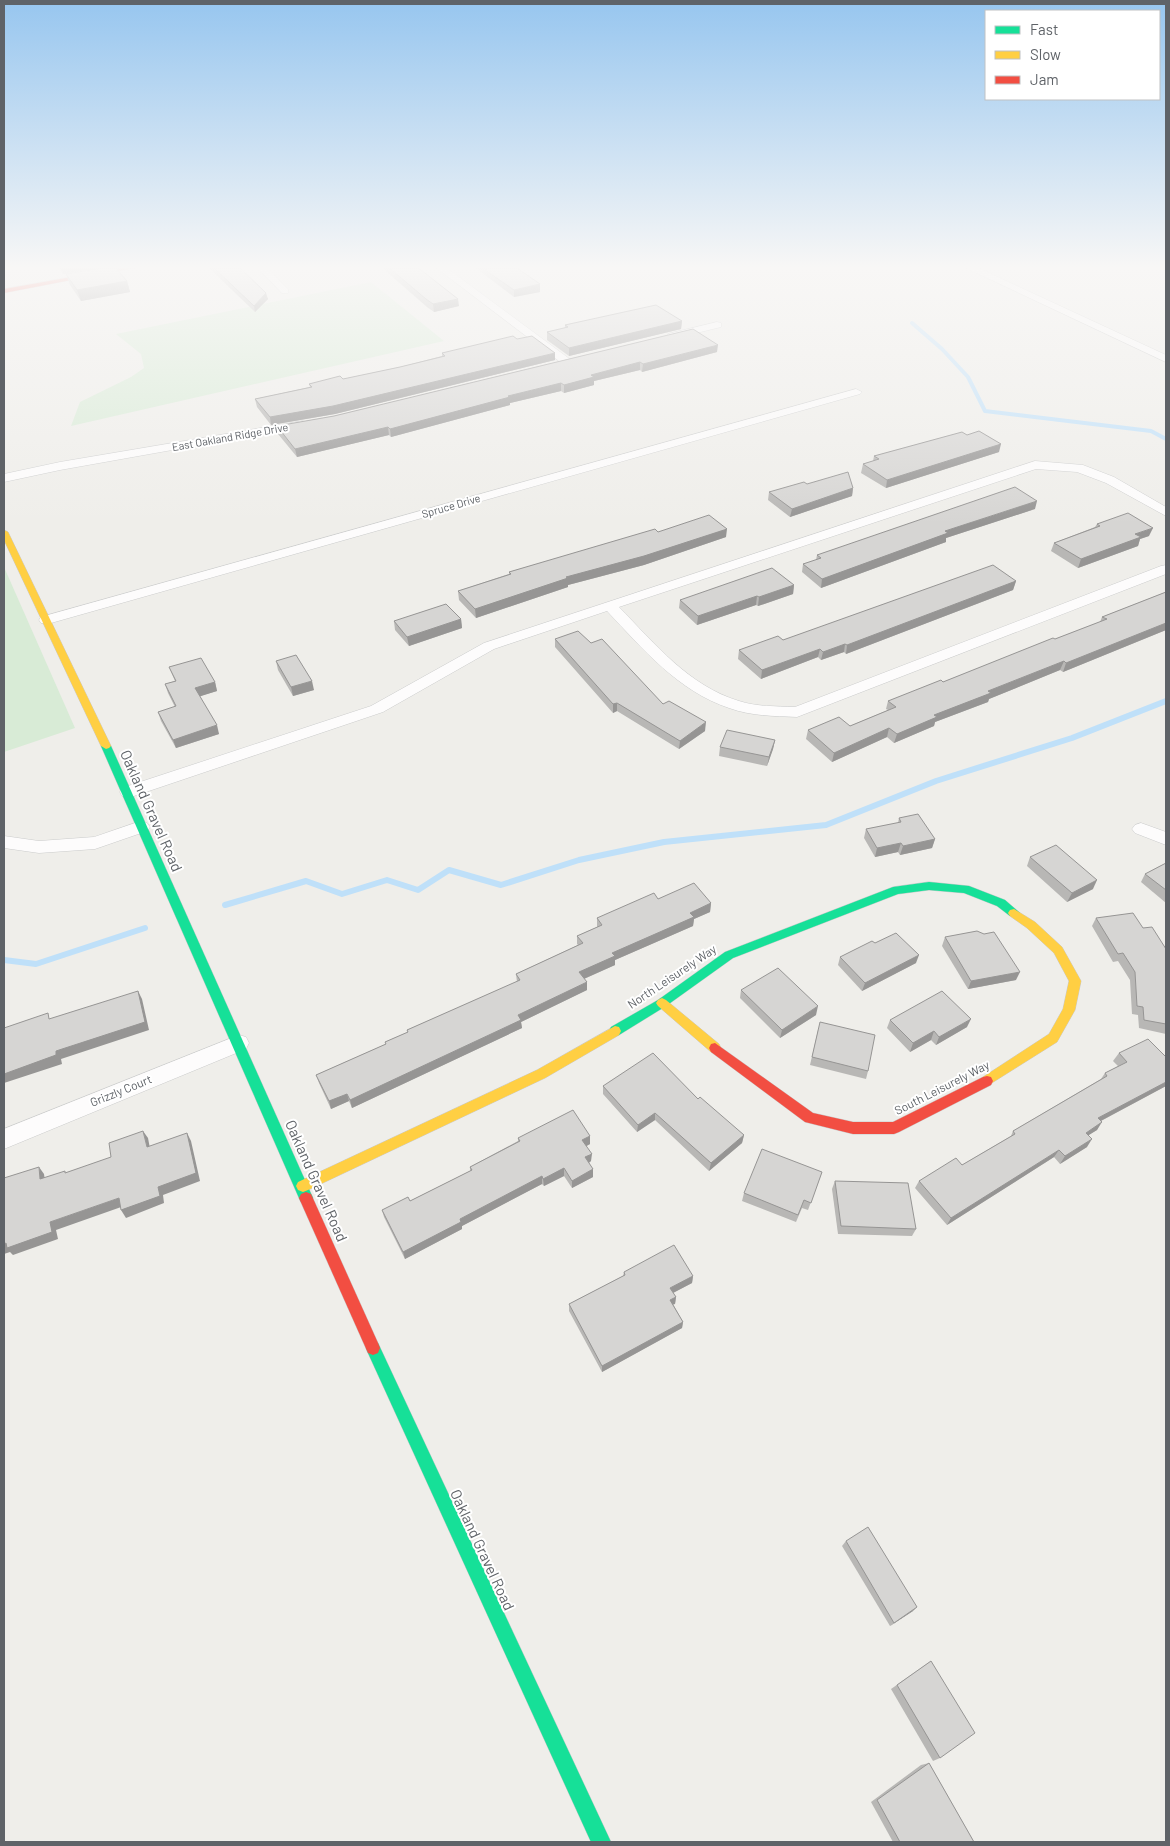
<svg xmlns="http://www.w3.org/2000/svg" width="1170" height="1846" font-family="Barlow,sans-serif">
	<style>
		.green { fill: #d8ebd6 }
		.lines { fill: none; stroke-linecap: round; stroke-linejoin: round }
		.stream-far1 { stroke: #bfe0f9; stroke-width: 4 }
		.stream { stroke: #bfe0f9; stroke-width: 6 }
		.street-casing { stroke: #cbcccc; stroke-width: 1 }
		.fast-casing { stroke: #cacacb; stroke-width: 1 }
		.slow-casing { stroke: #cacacb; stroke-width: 1 }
		.jam-casing { stroke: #cacacb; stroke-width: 1 }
		.street { fill: #fdfcfc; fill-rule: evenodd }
		.fast { fill: #16e098; fill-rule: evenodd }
		.slow { fill: #ffcf43; fill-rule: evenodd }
		.jam { fill: #f24e42; fill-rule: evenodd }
		.wall { fill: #b8b7b5 }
		.shaded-wall { fill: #969594 }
		.building { fill: #d6d5d3; stroke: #969594 }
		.labels { text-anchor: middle; stroke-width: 4; stroke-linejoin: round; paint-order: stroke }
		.far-street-label { font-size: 11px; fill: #5f6368; stroke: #fff }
		.street-label { font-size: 12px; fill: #5f6368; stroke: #fff }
		.near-street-label { font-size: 15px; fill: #5f6368; stroke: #fff }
	</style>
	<rect width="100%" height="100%" fill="#efeeea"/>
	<!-- green -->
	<g class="green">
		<polygon points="371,282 444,341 71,426 80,402 131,377 144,368 141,354 116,334"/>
		<polygon points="4,567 75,728 4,752"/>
	</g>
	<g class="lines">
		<!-- stream-far1 -->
		<polyline class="stream-far1" points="912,323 942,349 968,377 985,411 1151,431 1166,439"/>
		<!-- stream -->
		<g class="stream">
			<polyline points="225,905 306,881 342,894 387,880 418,890 449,870 501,885 579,860 664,842 826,825 936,781 1072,738 1166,701"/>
			<polyline points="4,960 36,964 145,928"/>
		</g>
		<defs>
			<g id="street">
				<polygon points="256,266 265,266 288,289 288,293 282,293"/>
				<polygon points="434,266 444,266 571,360 572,362 571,364 563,364"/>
				<polygon points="962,266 974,266 1166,355 1166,362"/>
				<polygon points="717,322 721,323 721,327 672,339 667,336 668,334"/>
				<polygon points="856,389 862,392 860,394 51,623 41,623 39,620 41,617"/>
				<polygon points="303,421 309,424 307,426 60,470 4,482 4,474 60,462"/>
				<path d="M1035,461L1083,465L1114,477L1166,507V516L1106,483L1077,472L1036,469L619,607C654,643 689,686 739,701C757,707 776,706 795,707L1161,566L1166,565V574L797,717C774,716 751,716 729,708C678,691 643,649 607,611L494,649L383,712L134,796L128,798L122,796L120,792L122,788L371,706L484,643Z"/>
				<polygon points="141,821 147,823 150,827 147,831 95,849 39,853 4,848 4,836 39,841 94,837"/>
				<polygon points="1141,823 1166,832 1166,845 1135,833 1132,829 1135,825"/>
				<polygon points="239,1035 246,1037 249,1043 246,1049 4,1149 4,1129"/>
			</g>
			<g id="fast">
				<polygon points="106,743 111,746 313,1198 311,1202 306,1204 301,1202 299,1198 101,746"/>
				<polygon points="929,882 969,886 1005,900 1020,913 1018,916 1010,916 997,906 964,893 929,890 898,894 733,958 666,1006 619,1035 615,1036 611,1035 609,1031 611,1027 658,1000 725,952 893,887"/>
				<polygon points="373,1341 378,1343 611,1842 591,1842 368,1353 366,1348 368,1343"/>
			</g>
			<g id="slow">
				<polygon points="4,530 8,532 111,746 109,748 106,749 101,746 4,540"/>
				<polygon points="1014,909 1035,922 1062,947 1081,981 1075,1010 1057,1042 987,1086 983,1085 981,1081 983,1077 1049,1034 1063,1009 1069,981 1054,953 1027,928 1010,916 1008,913 1010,910"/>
				<polygon points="662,998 666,1000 719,1044 721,1048 719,1052 715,1053 711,1052 658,1006 656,1003 658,1000"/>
				<polygon points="615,1026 619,1027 621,1031 619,1035 545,1078 308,1190 303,1192 298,1190 296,1186 298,1182 537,1070"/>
			</g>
			<g id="jam">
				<polygon points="133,266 144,266 4,293 4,289"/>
				<polygon points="715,1043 813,1113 853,1122 893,1122 983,1077 987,1076 991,1077 993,1081 991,1085 899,1132 894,1134 853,1134 805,1122 711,1052 709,1048 711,1044"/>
				<polygon points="306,1192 311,1194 378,1343 380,1348 378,1353 373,1355 368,1353 299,1198 301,1194"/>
			</g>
		</defs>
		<!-- street casing -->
		<use href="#street" class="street-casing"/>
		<!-- fast casing -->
		<use href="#fast" class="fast-casing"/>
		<!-- slow casing -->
		<use href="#slow" class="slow-casing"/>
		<!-- jam casing -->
		<use href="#jam" class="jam-casing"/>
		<!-- street -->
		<use href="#street" class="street"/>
		<!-- fast -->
		<use href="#fast" class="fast"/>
		<!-- slow -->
		<use href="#slow" class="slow"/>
		<!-- jam -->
		<use href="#jam" class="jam"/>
	</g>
	<!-- wall -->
	<g class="wall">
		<polygon points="57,266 109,266 63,274"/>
		<polygon points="207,266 238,266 268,299 255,312"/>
		<polygon points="380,266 416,266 459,306 434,312 427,307"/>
		<polygon points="473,266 514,266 540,292 514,297"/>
		<polygon points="66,274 127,281 130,292 81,301 70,285"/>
		<polygon points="682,321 681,329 569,356 547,340 547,332 565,328 565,325"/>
		<polygon points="693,329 717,352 642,372 640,370 594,381 594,385 564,393 561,391 510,403 510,405 391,437 389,435 297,457 278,434 277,426 334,416"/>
		<polygon points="517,339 555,360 335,414 271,425 257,407 255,399 310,387 309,384 343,379 400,367 442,356 442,353"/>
		<polygon points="967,435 999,452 886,488 861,473 863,464 873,461 874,456"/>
		<polygon points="807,484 853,488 852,496 790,517 768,500 769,492"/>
		<polygon points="1035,509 946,538 946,542 821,588 802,572 803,564 816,560 817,555"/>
		<polygon points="1097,524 1149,536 1140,539 1138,546 1078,568 1051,551 1054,543 1095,527"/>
		<polygon points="658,532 726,537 644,565 568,585 568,587 476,618 459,600 458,591 509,574 509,572"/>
		<polygon points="1016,581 1013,590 846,654 844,652 821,660 818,657 761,679 738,659 739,650 783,640"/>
		<polygon points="794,585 793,594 758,606 756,605 697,625 679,608 680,600"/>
		<polygon points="1166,592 1166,630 1063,672 1060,670 989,699 988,702 935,722 934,726 894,743 887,737 832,762 806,739 808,730 850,726 888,710 886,709 888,701 943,682 1100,622 1102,617"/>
		<polygon points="461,619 462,628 409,646 395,630 394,621"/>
		<polygon points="555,639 591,643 663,704 705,731 679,749 617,711 613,713 555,647"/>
		<polygon points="276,661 314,690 293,696 278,670"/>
		<polygon points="169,667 215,682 217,691 200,696 219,734 176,748 161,721 158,712 175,707 168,693 165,684 175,681"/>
		<polygon points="775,740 773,749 767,766 719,756 720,747"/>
		<polygon points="899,818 935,839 932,848 900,855 898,852 875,857 864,838 866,829 898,823"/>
		<polygon points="1030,857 1093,889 1067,902 1027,866"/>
		<polygon points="1166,863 1166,903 1141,882 1145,874"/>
		<polygon points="658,899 711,903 710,912 694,919 693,926 615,960 615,965 584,979 587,982 587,990 521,1022 522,1028 352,1108 349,1101 331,1109 319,1083 316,1075 386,1044 385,1042 408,1032 407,1030 517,982 516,974 578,945 577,944 577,936 597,927 597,918"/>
		<polygon points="1096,918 1143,928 1166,949 1166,1034 1139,1028 1138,1015 1132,1014 1130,980 1118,961 1113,962 1092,926"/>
		<polygon points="945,937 1016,980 968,989 942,946"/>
		<polygon points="875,943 916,963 862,991 838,965 840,957"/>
		<polygon points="741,990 816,1015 780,1038 740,998"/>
		<polygon points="890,1020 967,1027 936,1045 931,1040 910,1052 887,1028"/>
		<polygon points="818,1030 868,1071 866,1079 810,1065"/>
		<polygon points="1119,1053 1166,1086 1101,1121 1097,1130 1088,1135 1087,1147 1060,1164 1054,1157 947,1225 915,1188 919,1181 962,1165 1011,1136 1013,1131 1101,1079 1105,1073 1118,1066 1113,1061"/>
		<polygon points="603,1086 698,1099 744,1135 742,1143 709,1171 655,1120 637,1132 603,1094"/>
		<polygon points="590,1136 590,1144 586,1146 591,1161 589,1163 593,1177 572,1188 564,1176 544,1186 542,1184 462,1226 462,1229 405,1259 384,1217 382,1210 410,1201 470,1171 470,1167 518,1141 518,1138"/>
		<polygon points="822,1172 808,1210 802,1208 796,1222 742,1201 744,1193"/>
		<polygon points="835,1181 916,1229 912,1236 838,1234 832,1189"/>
		<polygon points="624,1272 693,1276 692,1283 673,1293 676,1297 675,1304 673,1304 683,1322 682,1328 602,1372 569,1311 569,1304 623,1276"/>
		<polygon points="846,1541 913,1611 890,1626 842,1546"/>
		<polygon points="931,1661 940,1758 933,1761 891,1689"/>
		<polygon points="929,1763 974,1842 893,1842 871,1802 921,1765"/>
	</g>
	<!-- shaded-wall -->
	<g class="shaded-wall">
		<polygon points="74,266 109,266 63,274 61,268"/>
		<polygon points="127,281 130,292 81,301 77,290"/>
		<polygon points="540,284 540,292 514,297 514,290"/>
		<polygon points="266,293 268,299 255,312 254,306"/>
		<polygon points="458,299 459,306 434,312 433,304"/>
		<polygon points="682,321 681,329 569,356 569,348"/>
		<polygon points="718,345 717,352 642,372 643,364"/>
		<polygon points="555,353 555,360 335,414 271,425 270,417"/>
		<polygon points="640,362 640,370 594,381 594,385 564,393 564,385 591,375"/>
		<polygon points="561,383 561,391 510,403 510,405 391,437 390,429 508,396"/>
		<polygon points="388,427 389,435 297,457 295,449"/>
		<polygon points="1001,444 999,452 886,488 887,480"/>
		<polygon points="853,488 852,496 790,517 792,509"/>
		<polygon points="1037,501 1035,509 946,538 946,542 821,588 822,579 945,531"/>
		<polygon points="1153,528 1149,536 1140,539 1138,546 1078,568 1081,559 1135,534"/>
		<polygon points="727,529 726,537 644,565 568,585 568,587 476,618 475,609 566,577"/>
		<polygon points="1016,581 1013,590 846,654 847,645"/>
		<polygon points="794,585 793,594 758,606 759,597"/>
		<polygon points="757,596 756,605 697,625 698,616"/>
		<polygon points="461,619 462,628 409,646 407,637"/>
		<polygon points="1166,623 1166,630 1063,672 1066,663"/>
		<polygon points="845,644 844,652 821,660 823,652"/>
		<polygon points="820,649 818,657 761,679 762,670"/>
		<polygon points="1064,661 1060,670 989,699 988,702 935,722 934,726 894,743 897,734 934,715 988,691"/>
		<polygon points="312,681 314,690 293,696 291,687"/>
		<polygon points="215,682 217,691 198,697 195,688"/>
		<polygon points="617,703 617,711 613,713 613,704"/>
		<polygon points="706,722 705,731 679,749 680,741"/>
		<polygon points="217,725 219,734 176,748 173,740"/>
		<polygon points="889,728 887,737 832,762 834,753"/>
		<polygon points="775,740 773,749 767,766 769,757"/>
		<polygon points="935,839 932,848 900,855 903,846"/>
		<polygon points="901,843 898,852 875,857 877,848"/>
		<polygon points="1097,880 1093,889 1067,902 1072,893"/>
		<polygon points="711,903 710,912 694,919 693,926 615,960 615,965 579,981 579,972 612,953 690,913"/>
		<polygon points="919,955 916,963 862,991 865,983"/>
		<polygon points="1020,972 1016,980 968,989 971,981"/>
		<polygon points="587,982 587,990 521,1022 522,1028 352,1108 350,1100 518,1015"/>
		<polygon points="138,991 142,999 149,1030 61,1059 62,1064 4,1083 4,1074 56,1051"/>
		<polygon points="818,1006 816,1015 780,1038 782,1030"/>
		<polygon points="971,1019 967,1027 936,1045 939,1037"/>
		<polygon points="934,1031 931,1040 910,1052 913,1043"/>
		<polygon points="1166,1082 1166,1086 1093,1125 1098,1118"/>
		<polygon points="347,1094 349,1101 331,1109 329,1101"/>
		<polygon points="655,1113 655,1120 637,1132 638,1125"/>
		<polygon points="1102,1122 1097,1130 1081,1140 1086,1133"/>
		<polygon points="143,1131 148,1138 151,1154 147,1147"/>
		<polygon points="187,1133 191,1141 200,1181 163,1195 164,1203 126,1218 121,1210 158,1187"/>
		<polygon points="744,1135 742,1143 709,1171 711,1163"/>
		<polygon points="590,1136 590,1144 583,1148 582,1140"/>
		<polygon points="1092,1139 1087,1147 1060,1164 1065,1156"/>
		<polygon points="1059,1150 1054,1157 947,1225 951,1218"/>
		<polygon points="592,1154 591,1161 585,1165 585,1157"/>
		<polygon points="39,1167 44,1174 46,1187 40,1179"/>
		<polygon points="564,1168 564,1176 544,1186 543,1179"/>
		<polygon points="593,1169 593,1177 572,1188 572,1181"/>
		<polygon points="542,1176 542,1184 462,1226 462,1229 405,1259 403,1252 460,1219"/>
		<polygon points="119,1198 124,1206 56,1230 58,1239 13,1255 10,1252 4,1254 4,1244 50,1222"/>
		<polygon points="693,1276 692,1283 669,1295 670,1288"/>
		<polygon points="676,1297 675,1304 669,1306 670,1300"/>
		<polygon points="683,1322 682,1328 602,1372 602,1366"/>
		<polygon points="917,1607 913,1611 890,1626 894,1623"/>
	</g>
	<!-- building -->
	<g class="building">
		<polygon points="59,266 74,266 61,268"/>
		<polygon points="114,266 127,281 77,290 66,274"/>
		<polygon points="212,266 238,266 266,293 254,306"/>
		<polygon points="387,266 416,266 458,299 433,304 426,299"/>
		<polygon points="482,266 514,266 540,284 514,290 485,270 487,269"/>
		<polygon points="656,305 682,321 569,348 547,332 568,327 565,325"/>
		<polygon points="693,329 718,345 643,364 640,362 591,375 594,377 564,385 561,383 508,396 510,397 390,429 388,427 295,449 277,426 334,416"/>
		<polygon points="513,336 517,339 532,336 555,353 333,406 270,417 255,399 312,387 309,384 340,376 343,379 400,367 445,356 442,353"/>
		<polygon points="979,431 1001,444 887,480 863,464 879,459 874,456 962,432 967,435"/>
		<polygon points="848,472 853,488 792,509 769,492 804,482 807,484"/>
		<polygon points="1015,487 1037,501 945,531 948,533 822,579 803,564 821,558 817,555"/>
		<polygon points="1128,513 1153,528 1135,534 1141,537 1081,559 1054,543 1100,526 1097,524"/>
		<polygon points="709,515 727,529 644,556 566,577 568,578 475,609 458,591 511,574 509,572 655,529 658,532"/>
		<polygon points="993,565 1016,581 847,645 845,644 823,652 820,649 762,670 739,650 778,636 783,640"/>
		<polygon points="772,568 794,585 759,597 757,596 698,616 680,600"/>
		<polygon points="1166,592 1166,623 1066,663 1064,661 988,691 991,693 934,715 937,717 897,734 889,728 834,753 808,730 839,717 850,726 896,707 888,701 941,680 943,682 1053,638 1055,639 1107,619 1102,617"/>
		<polygon points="446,604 461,619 407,637 394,621"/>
		<polygon points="578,631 591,643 602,639 663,704 669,701 706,722 680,741 617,703 613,704 555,639"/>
		<polygon points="296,655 312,681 291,687 276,661"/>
		<polygon points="201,658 215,682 195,688 217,725 173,740 158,712 176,706 165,684 176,681 169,667"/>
		<polygon points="727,730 775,740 769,757 720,747"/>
		<polygon points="918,814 935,839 903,846 901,843 877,848 866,829 901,822 899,818"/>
		<polygon points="1056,845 1097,880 1072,893 1030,857"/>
		<polygon points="1166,863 1166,890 1145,874"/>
		<polygon points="694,883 711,903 690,913 694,917 612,953 615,956 579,972 587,982 518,1015 521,1020 350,1100 347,1094 329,1101 316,1075 386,1044 385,1042 408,1032 407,1030 520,980 516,974 583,943 577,936 602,925 597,918 654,893 658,899"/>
		<polygon points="1133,913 1143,928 1152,927 1166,949 1166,1024 1144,1020 1143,1007 1137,1006 1135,972 1123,953 1118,954 1096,918"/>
		<polygon points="977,931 984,934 994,932 1020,972 971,981 945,937"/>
		<polygon points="896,933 919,955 865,983 840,957 872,941 875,943"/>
		<polygon points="778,968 818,1006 782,1030 741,990"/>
		<polygon points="138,991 145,1022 56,1051 56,1055 4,1074 4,1028 48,1013 49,1019"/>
		<polygon points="942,991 971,1019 939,1037 934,1031 913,1043 890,1020"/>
		<polygon points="820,1022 875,1035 868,1071 812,1057"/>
		<polygon points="1148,1039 1166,1057 1166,1082 1098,1118 1102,1122 1086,1133 1092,1139 1065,1156 1059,1150 951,1218 919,1181 956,1158 962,1165 1015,1134 1013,1131 1107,1076 1105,1073 1127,1062 1119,1053"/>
		<polygon points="653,1053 698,1099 700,1097 744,1135 711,1163 655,1113 638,1125 603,1086"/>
		<polygon points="573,1110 590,1136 582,1140 592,1154 585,1157 593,1169 572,1181 564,1168 543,1179 542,1176 460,1219 461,1222 403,1252 382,1210 408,1197 410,1201 472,1170 470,1167 520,1141 518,1138"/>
		<polygon points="143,1131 147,1147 187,1133 196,1173 158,1187 160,1196 121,1210 119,1198 50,1222 52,1232 7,1248 6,1243 4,1244 4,1178 39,1167 40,1179 65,1171 65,1173 111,1157 109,1143"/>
		<polygon points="762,1149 822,1172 811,1203 804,1200 798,1215 744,1193"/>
		<polygon points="835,1181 908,1183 916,1229 841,1226"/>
		<polygon points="674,1245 693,1276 670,1288 676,1297 670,1300 683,1322 602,1366 569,1304 625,1275 624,1272"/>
		<polygon points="868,1527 917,1607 894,1623 846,1541"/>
		<polygon points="931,1661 975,1733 940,1758 897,1685"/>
		<polygon points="929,1763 974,1842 900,1842 877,1800"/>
	</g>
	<!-- sky -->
	<linearGradient id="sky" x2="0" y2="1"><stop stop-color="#97c6ef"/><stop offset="0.51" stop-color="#f8f7f6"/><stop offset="1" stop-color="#f8f7f6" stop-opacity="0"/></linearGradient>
	<rect width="1170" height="524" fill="url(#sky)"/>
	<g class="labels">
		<!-- far-street labels -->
		<g class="far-street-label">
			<text transform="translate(230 437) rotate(-10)" y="4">East Oakland Ridge Drive</text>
			<text transform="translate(451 506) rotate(-16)" y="4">Spruce Drive</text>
		</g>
		<!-- street labels -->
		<g class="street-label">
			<text transform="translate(672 977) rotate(-34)" y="4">North Leisurely Way</text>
			<text transform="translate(942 1088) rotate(-27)" y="4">South Leisurely Way</text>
			<text transform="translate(121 1091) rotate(-22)" y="4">Grizzly Court</text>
		</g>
		<!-- near-street labels -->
		<g class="near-street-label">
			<text transform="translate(151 811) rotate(66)" y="5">Oakland Gravel Road</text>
			<text transform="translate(316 1181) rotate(66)" y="5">Oakland Gravel Road</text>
			<text transform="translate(482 1550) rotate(65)" y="5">Oakland Gravel Road</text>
		</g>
	</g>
	<!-- border -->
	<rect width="1170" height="1846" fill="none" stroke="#5f6368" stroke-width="10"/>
	<!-- legend -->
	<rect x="985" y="10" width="175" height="90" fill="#ffffff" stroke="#bfc1c3"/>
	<rect x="995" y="26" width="25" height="8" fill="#16e098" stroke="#bfc1c3"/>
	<text x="1030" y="35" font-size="15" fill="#5f6368">Fast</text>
	<rect x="995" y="51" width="25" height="8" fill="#ffcf43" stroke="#bfc1c3"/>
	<text x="1030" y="60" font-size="15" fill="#5f6368">Slow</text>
	<rect x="995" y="76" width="25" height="8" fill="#f24e42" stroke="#bfc1c3"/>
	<text x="1030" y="85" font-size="15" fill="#5f6368">Jam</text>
</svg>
